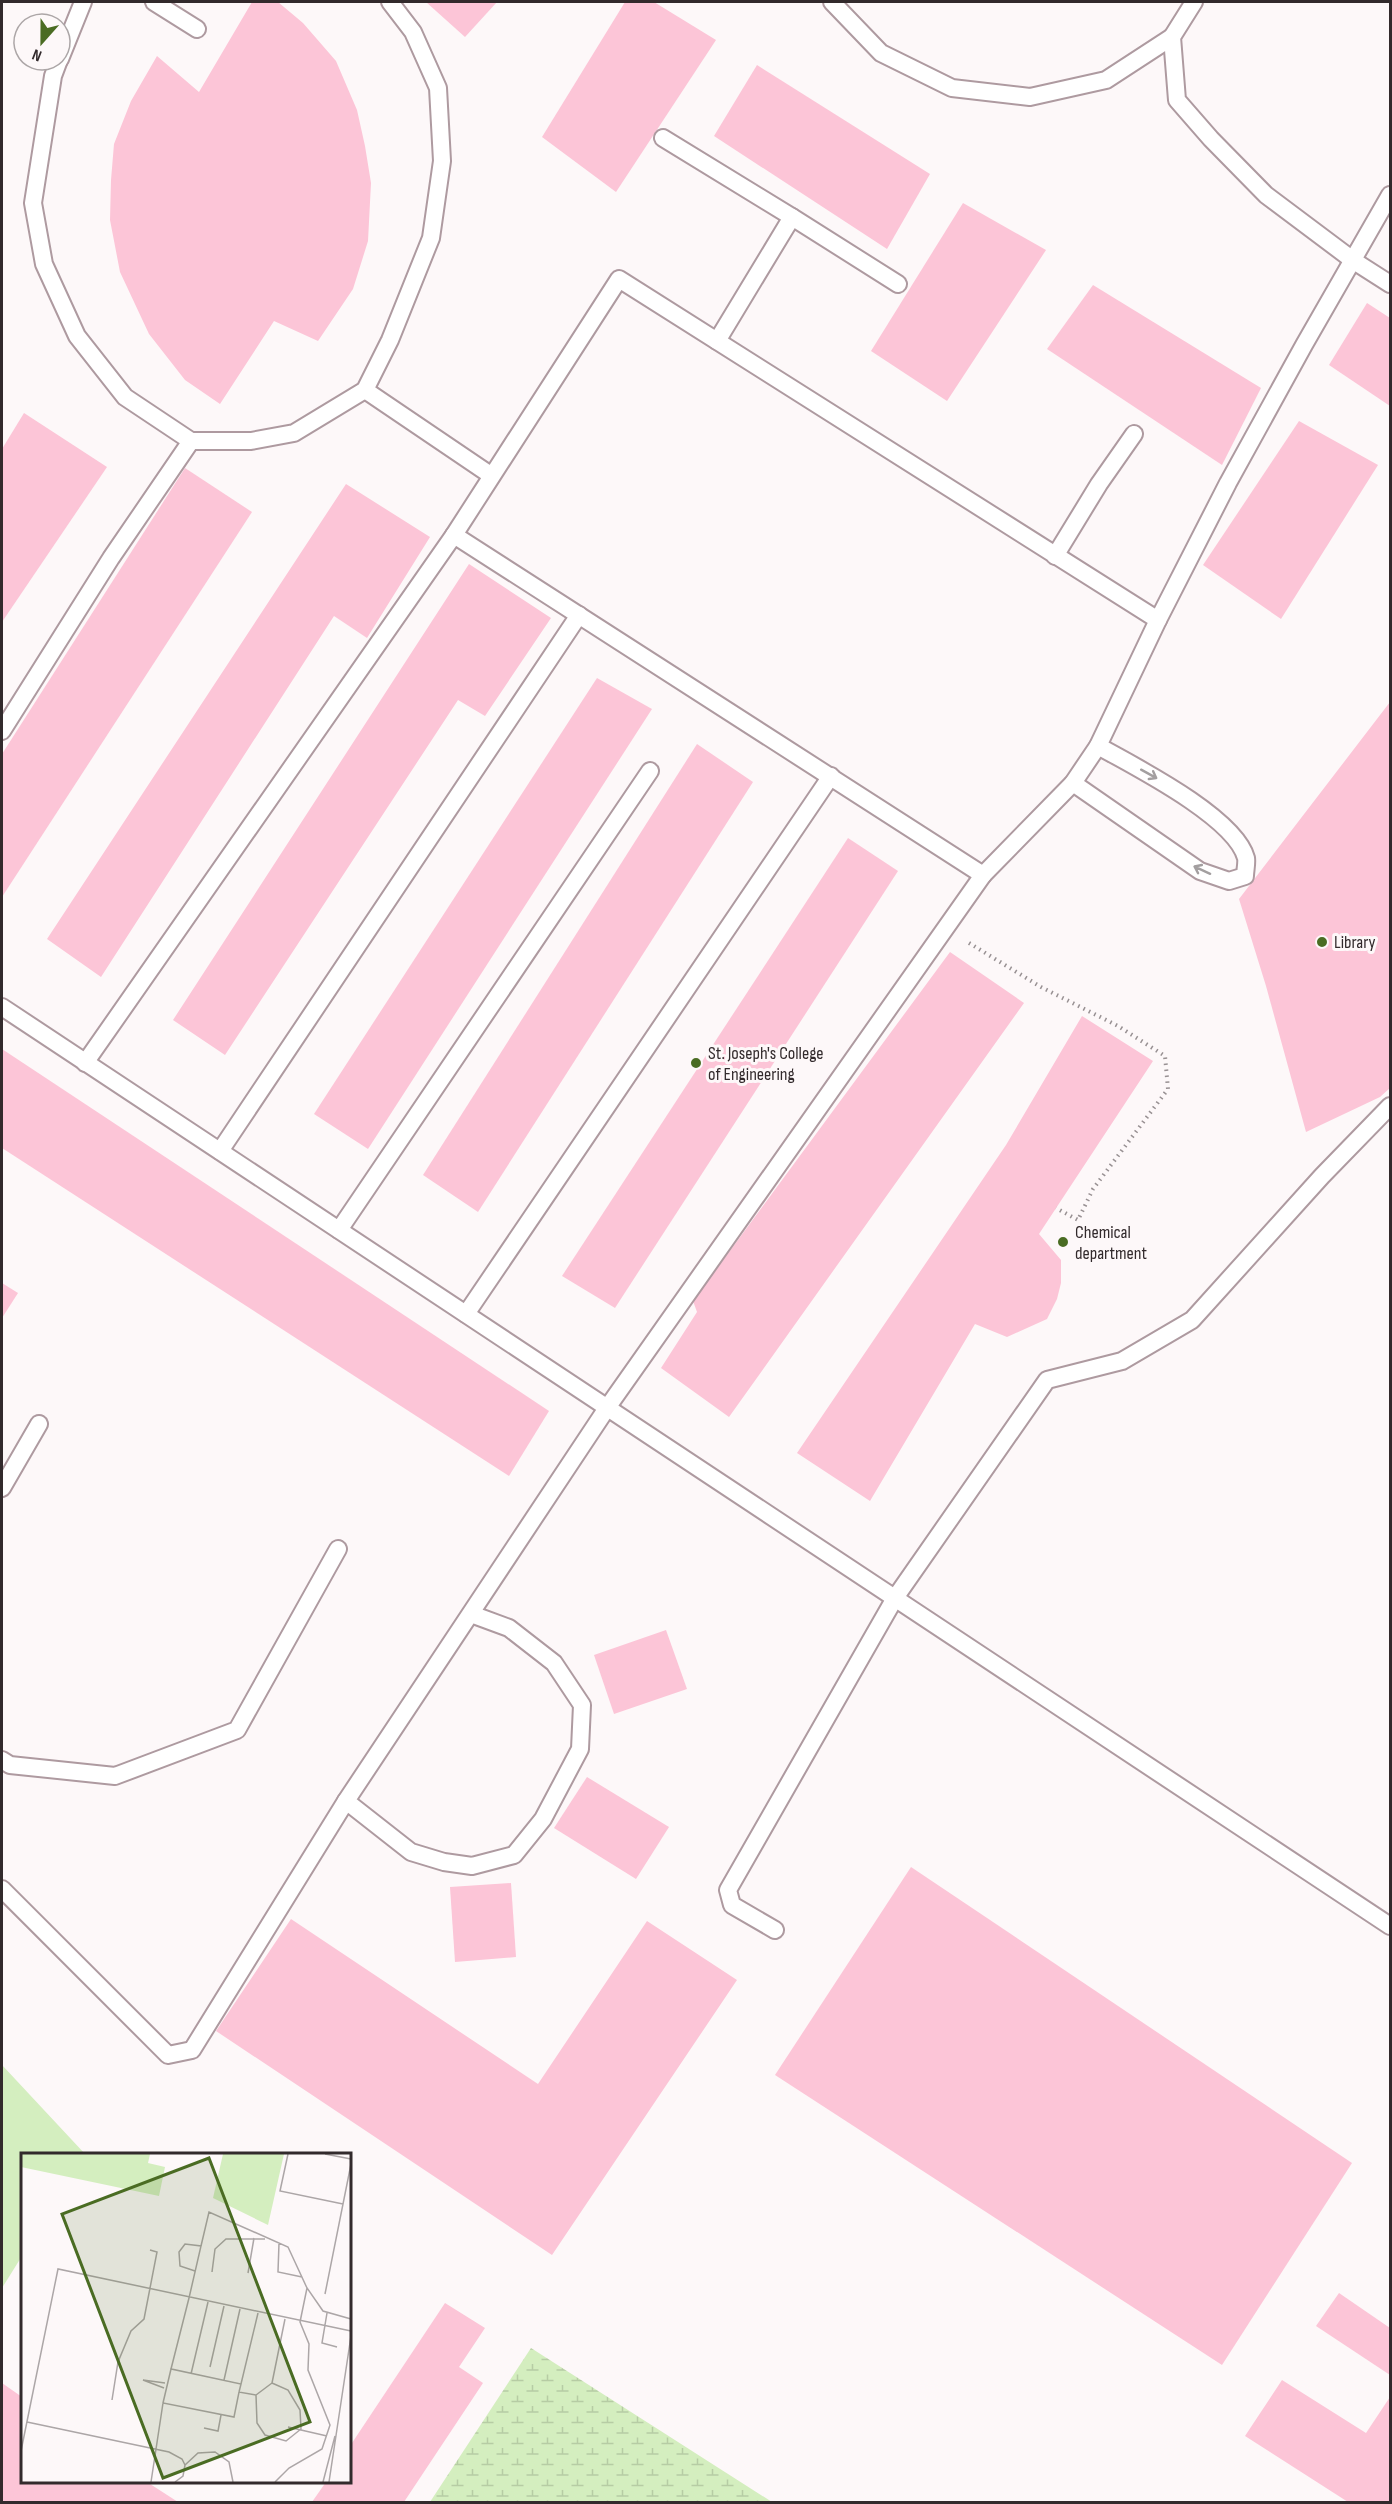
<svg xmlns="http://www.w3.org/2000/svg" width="1392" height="2504" font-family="'Sofia Sans Condensed',sans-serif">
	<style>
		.green { fill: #d4eebf }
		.wetland { fill: url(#wetland-marsh) }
		.building { fill: #fcc5d7 }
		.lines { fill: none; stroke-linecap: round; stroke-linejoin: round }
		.service-casing { stroke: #ae9aa0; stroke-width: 20 }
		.path { stroke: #989193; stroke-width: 4; stroke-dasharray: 1.5 4.5; stroke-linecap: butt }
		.service { stroke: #fff; stroke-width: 16 }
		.oneway { stroke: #a39fa0 }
		.poi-dot { fill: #4a6c23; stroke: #fdf8f9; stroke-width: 2 }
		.labels { text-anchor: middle; stroke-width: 6; stroke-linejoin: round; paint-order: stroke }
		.poi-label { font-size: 18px; fill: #322a2c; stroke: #fdf8f9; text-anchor: start }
		.inset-road { fill: none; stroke: #aca6a7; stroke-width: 1.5 }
		.view { fill: #4a6c23; fill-opacity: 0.15; stroke: #4a6c23; stroke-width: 3 }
		.inset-edge { fill: none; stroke: #322a2c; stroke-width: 3 }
	</style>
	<defs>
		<pattern id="wetland-marsh" width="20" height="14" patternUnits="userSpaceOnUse" patternTransform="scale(1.5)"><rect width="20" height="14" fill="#d4eebf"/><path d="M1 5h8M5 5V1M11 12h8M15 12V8" fill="none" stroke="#b6cca4"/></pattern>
	</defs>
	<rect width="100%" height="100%" fill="#fdf8f9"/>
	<!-- green -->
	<polygon class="green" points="2,2065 85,2154 22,2154 22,2256 2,2288"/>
	<!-- wetland -->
	<polygon class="wetland" points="531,2348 772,2502 430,2502"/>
	<!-- building -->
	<g class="building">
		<polygon points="252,2 278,2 303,23 336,61 357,110 365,146 371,183 368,241 353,289 318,341 274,321 220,404 185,380 149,334 120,272 110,220 111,180 114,144 131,101 157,56 199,92"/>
		<polygon points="426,2 497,2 465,37"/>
		<polygon points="625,2 654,2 716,40 616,192 542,137"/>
		<polygon points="757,65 930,174 887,249 714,136"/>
		<polygon points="963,203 1046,250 947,401 871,351"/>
		<polygon points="1093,285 1261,388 1222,465 1047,349"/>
		<polygon points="1367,303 1390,318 1390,406 1329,365"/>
		<polygon points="24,413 107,467 2,622 2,449"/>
		<polygon points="1299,421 1378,465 1281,619 1203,565"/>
		<polygon points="185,468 252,512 2,897 2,754"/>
		<polygon points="346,484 430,537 367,638 334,616 101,977 47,939"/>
		<polygon points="469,564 551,618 485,716 458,700 225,1055 173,1020"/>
		<polygon points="597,678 652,709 368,1149 314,1114"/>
		<polygon points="1390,702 1390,1088 1380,1097 1306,1132 1266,986 1239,899"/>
		<polygon points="697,744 753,782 478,1212 423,1175"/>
		<polygon points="848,838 898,871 615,1308 562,1276"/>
		<polygon points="950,952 1024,1003 729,1417 661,1368 697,1312 693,1301"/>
		<polygon points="1082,1016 1153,1061 1039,1234 1061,1260 1061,1283 1057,1299 1047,1319 1007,1337 975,1324 870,1501 797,1453 1006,1145"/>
		<polygon points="2,1049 549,1411 509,1476 2,1148"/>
		<polygon points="2,1283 18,1293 2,1318"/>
		<polygon points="666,1630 687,1689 614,1714 594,1655"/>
		<polygon points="587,1777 669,1827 636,1879 554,1828"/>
		<polygon points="911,1867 1352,2163 1222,2365 775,2075"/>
		<polygon points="511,1883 516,1957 455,1962 450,1887"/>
		<polygon points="291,1919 538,2084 647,1921 737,1980 552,2255 216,2031"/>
		<polygon points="1339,2293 1390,2328 1390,2375 1316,2326"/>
		<polygon points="445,2303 485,2328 459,2367 483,2383 404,2502 312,2502 326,2482 350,2482 350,2446"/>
		<polygon points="1282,2380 1366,2433 1390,2397 1390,2502 1348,2502 1245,2436"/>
		<polygon points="2,2383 22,2397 22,2482 147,2482 178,2502 2,2502"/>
	</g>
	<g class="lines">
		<defs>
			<g id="service">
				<polyline points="154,2 197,29"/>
				<polyline points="832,2 881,53 952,88 1030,97 1106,80 1172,37"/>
				<polyline points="1194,2 1172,37 1177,100 1211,139 1266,195 1354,261 1390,284"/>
				<polyline points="60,59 83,2"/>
				<polyline points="59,60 53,76 33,203 44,264 77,336 125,397 191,441 251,441 294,433 365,390 390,340 431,238 442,161 438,88 413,32 390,2"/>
				<polyline points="663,138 792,217"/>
				<polyline points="717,341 792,217 898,284"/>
				<polyline points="365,390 492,476 619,279 1158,620 1098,746 1073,783 983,875 454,535 492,476"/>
				<polyline points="1055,556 1099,484 1134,434"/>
				<polyline points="1158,620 1228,483 1304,345 1390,195"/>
				<polyline points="2,731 111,558 191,441"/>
				<path d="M1073,783L1200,871L1229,881L1245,876C1245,871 1247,863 1246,858C1235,817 1134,766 1098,746"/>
				<polyline points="2,1007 1390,1926"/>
				<polyline points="85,1063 454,535"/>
				<polyline points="220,1151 579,615"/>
				<polyline points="339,1230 650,771"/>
				<polyline points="466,1314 831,776"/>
				<polyline points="2,1488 39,1424"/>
				<polyline points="471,1614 509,1628 554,1663 582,1705 580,1749 543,1819 514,1855 472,1866 444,1862 411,1852 346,1801 607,1408 983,875"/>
				<polyline points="2,1760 10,1765 115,1776 237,1730 338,1549"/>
				<polyline points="2,1889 168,2055 192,2050 346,1801"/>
				<polyline points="775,1930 732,1905 728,1890 895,1598 1047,1380 1122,1361 1192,1320 1322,1176 1390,1106"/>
			</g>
		</defs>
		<!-- service casing -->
		<use href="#service" class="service-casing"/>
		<!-- path -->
		<polyline class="path" points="969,943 1041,987 1118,1026 1165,1056 1168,1089 1093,1189 1078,1220 1056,1208"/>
		<!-- service -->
		<use href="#service" class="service"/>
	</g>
	<!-- one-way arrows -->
	<defs><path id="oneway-shaft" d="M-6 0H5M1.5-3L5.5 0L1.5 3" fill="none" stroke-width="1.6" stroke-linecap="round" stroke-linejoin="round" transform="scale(1.5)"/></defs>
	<g class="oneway">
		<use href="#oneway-shaft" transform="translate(1149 774) rotate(29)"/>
		<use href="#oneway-shaft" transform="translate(1202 870) rotate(-155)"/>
	</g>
	<!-- markers -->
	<g class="poi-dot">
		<circle cx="1322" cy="942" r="6"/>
		<circle cx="696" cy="1063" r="6"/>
		<circle cx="1063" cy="1242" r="6"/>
	</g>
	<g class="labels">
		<!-- poi labels -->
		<g class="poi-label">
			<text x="1334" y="948">Library</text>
			<text x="708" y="1059">St. Joseph's College<tspan x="708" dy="21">of Engineering</tspan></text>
			<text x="1075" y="1238">Chemical<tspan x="1075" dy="21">department</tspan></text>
		</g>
	</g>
	<!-- overview -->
	<g transform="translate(21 2153)">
		<rect width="330" height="330" fill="#fdf8f9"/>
		<path d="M202,1H263L247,72L192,45Z" fill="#d4eebf"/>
		<path d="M0,1H129L127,10L144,14L138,43L0,14Z" fill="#d4eebf"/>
		<path class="inset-road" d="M267,1L259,38L322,51M304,1L330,6M258,90L257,119L281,124M180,93L188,59L267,94L286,135L302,158L330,166M191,119L194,96L205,86H244M227,120L233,85M304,141L330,11M306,160L301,190L316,194M189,214L203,153M150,216L168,145L180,93L164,91L158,99L159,113L174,118M170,221L187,149M203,227L219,156M251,230L267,237L279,257L280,276L265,288L244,282L236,270L235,242ZM251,230L264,166M220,231L237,160M143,235L122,227L144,230M218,239L220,231L150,216L142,250L213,264L218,239L235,242M91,247L97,209L110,178L123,166L136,99L129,97M6,269L148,299L161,306L164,312L162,323L154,329M267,274L306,283M183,275L197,278L200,262M0,298L37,116L330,178M164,312L177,300L194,299L208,309L212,329M130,329L142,250M254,329L268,315L301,296L309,272L287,217L288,191L279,169L286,135M302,329L314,283M308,329L330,183"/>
		<path class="view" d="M188,5L289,269L142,325L41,61Z"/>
		<rect width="330" height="330" class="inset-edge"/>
	</g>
	<!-- border -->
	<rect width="1392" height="2504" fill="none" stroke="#322a2c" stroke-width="6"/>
	<!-- north arrow -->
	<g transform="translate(42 42) rotate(201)"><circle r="28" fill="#fdf8f9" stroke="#aca6a7" stroke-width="1.5"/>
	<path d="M0-4.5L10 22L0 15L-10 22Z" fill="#4a6c23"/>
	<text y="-9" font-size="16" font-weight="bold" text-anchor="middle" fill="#322a2c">N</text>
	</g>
</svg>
